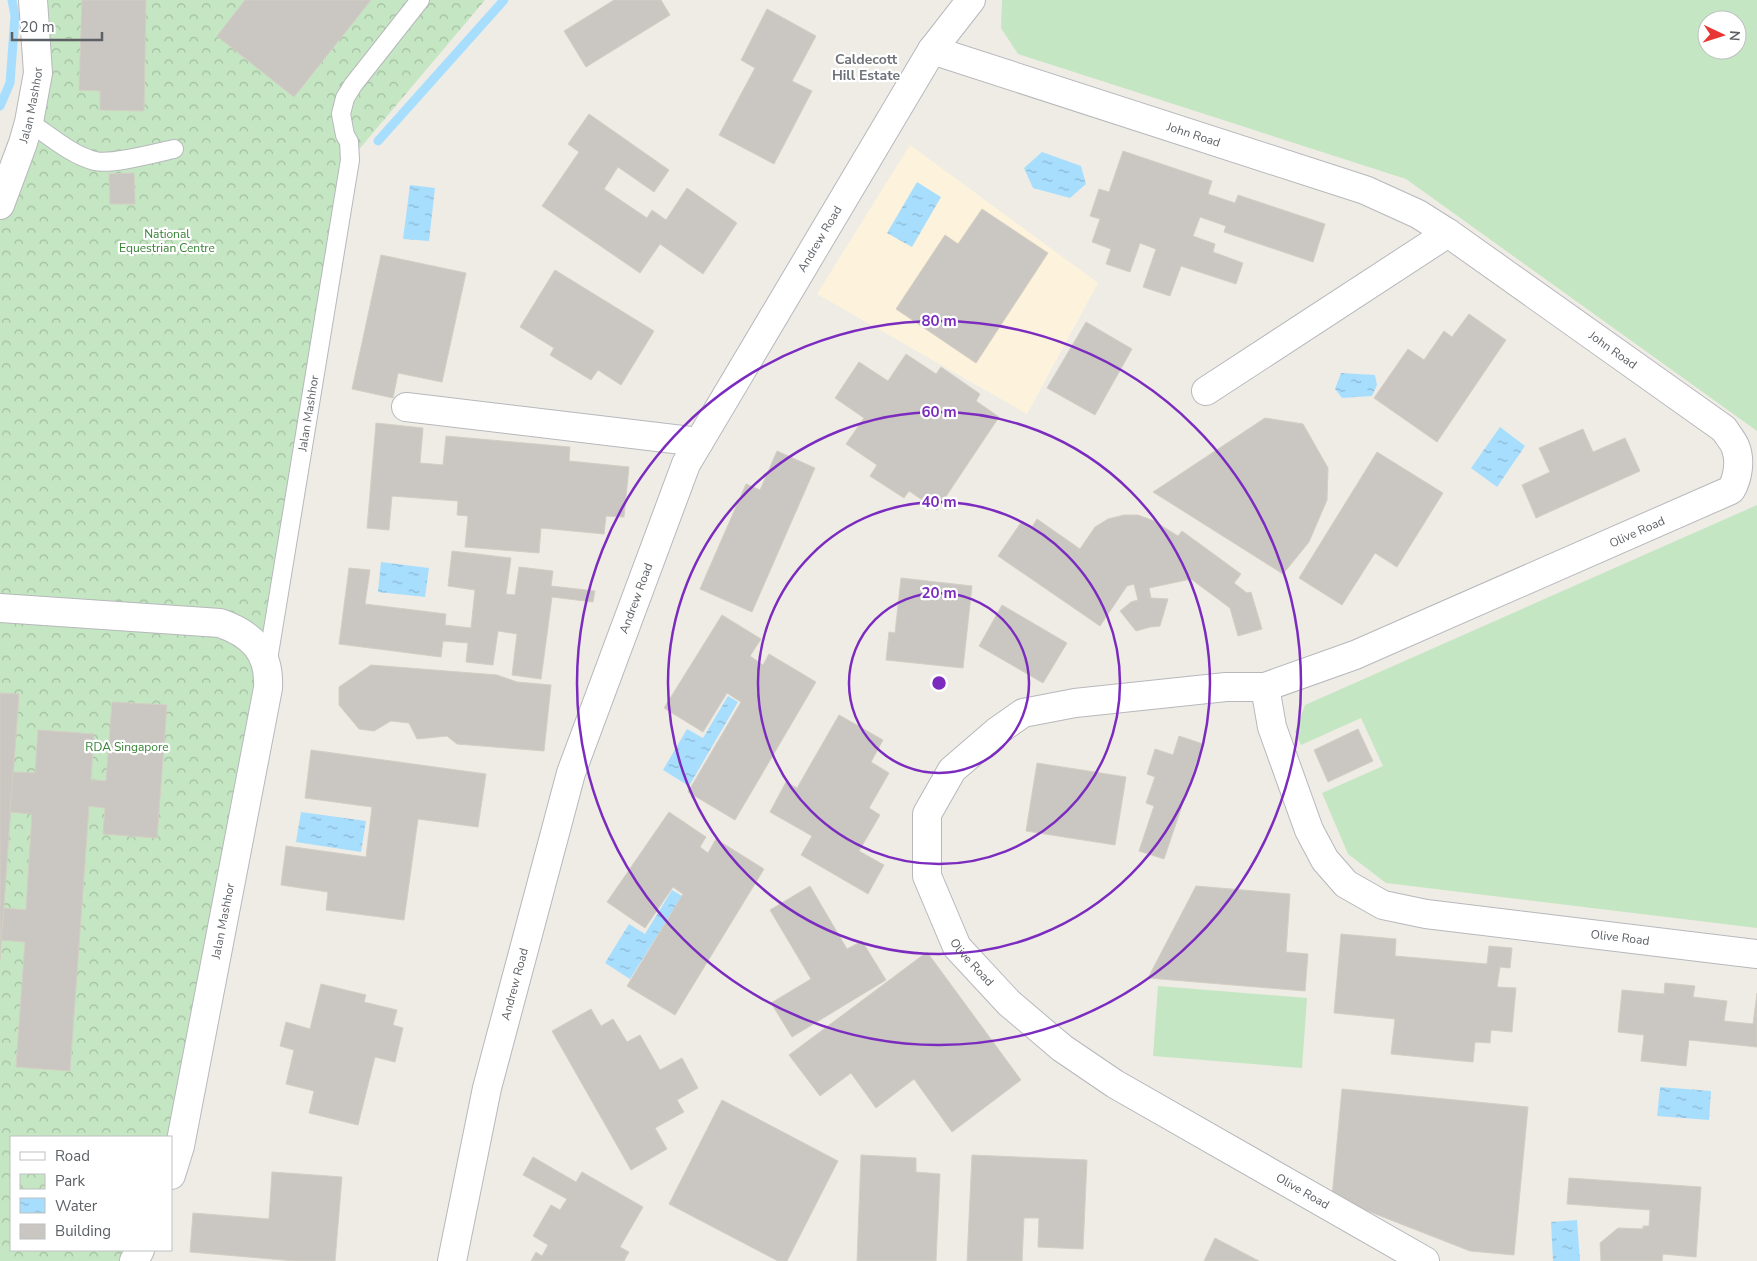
<svg xmlns="http://www.w3.org/2000/svg" width="1757" height="1261" font-family="'Nunito Sans',sans-serif">
	<style>
		.commercial { fill: #fdf3dc }
		.green { fill: #c5e6c2; fill-rule: evenodd }
		.park { fill: url(#park-crowns) }
		.water { fill: url(#water-ripples) }
		.lines { fill: none; stroke-linecap: round; stroke-linejoin: round }
		.stream { stroke: #a7defe; stroke-width: 9 }
		.building { fill: #cac7c2; stroke: #d4cec4 }
		.lane-casing { stroke: #b6b8bc; stroke-width: 20 }
		.street-casing { stroke: #b6b8bc; stroke-width: 30 }
		.lane { stroke: #fff; stroke-width: 18 }
		.street { stroke: #fff; stroke-width: 28 }
		.ring { fill: none; stroke: #7b2cbf; stroke-width: 2.5 }
		.labels { text-anchor: middle; stroke-width: 4.5; stroke-linejoin: round; paint-order: stroke }
		.street-label { font-size: 12px; fill: #5d6165; stroke: #fff }
		.park-label { font-size: 12px; fill: #388336; stroke: #fff }
		.neighbourhood-label { font-size: 14px; font-weight: bold; fill: #6e7377; stroke: #fff }
		.centre { fill: #7b2cbf; stroke: #fff; stroke-width: 2.5 }
		.ring-label { font-size: 15px; text-anchor: middle; font-weight: bold; fill: #7b2cbf; stroke: #fff; stroke-width: 4.5; stroke-linejoin: round; paint-order: stroke }
	</style>
	<defs>
		<pattern id="park-crowns" width="20" height="18" patternUnits="userSpaceOnUse" patternTransform="scale(1.25)"><rect width="20" height="18" fill="#c5e6c2"/><path d="M2 6a3 3 0 1 1 6 0M12 15a3 3 0 1 1 6 0" fill="none" stroke="#a3bea1"/></pattern>
		<pattern id="water-ripples" width="26" height="14" patternUnits="userSpaceOnUse" patternTransform="scale(1.25)"><rect width="26" height="14" fill="#a7defe"/><path d="M2 4q2-2 4 0t4 0M15 11q2-2 4 0t4 0" fill="none" stroke="#8bb7d1"/></pattern>
	</defs>
	<rect width="100%" height="100%" fill="#efece5"/>
	<!-- commercial -->
	<polygon class="commercial" points="910,145 1098,283 1027,414 817,294"/>
	<!-- green -->
	<g class="green">
		<path d="M1002,0H1757V431L1406,179L1018,54L1001,28ZM1707,20H1737V50H1707Z"/>
		<polygon points="1757,505 1757,928 1386,883 1348,854 1322,793 1383,766 1361,718 1301,745 1295,732 1305,705"/>
		<polygon points="1158,986 1307,998 1302,1068 1153,1056"/>
	</g>
	<!-- park -->
	<polygon class="park" points="35,0 485,0 350,160 268,675 171,1137 11,1137 11,1250 140,1250 134,1261 0,1261 0,210 26,138"/>
	<!-- water -->
	<g class="water">
		<polygon points="1042,152 1081,166 1086,184 1070,198 1033,188 1024,168"/>
		<polygon points="917,182 941,197 912,247 887,233"/>
		<polygon points="410,185 435,188 429,241 403,239"/>
		<polygon points="1341,373 1375,375 1377,385 1372,396 1342,398 1335,389"/>
		<polygon points="1500,427 1525,446 1497,487 1471,468"/>
		<polygon points="381,562 429,568 425,597 378,592"/>
		<polygon points="728,696 738,702 689,786 663,770 687,729 703,738"/>
		<polygon points="301,812 366,821 361,852 296,842"/>
		<polygon points="672,890 682,896 630,979 605,963 629,924 645,934"/>
		<polygon points="1660,1087 1711,1091 1709,1120 1657,1116"/>
		<polygon points="1577,1220 1580,1261 1553,1261 1551,1222"/>
	</g>
	<g class="lines">
		<!-- stream -->
		<g class="stream">
			<polyline points="0,106 10,83 15,16 12,0"/>
			<polyline points="378,141 504,0"/>
		</g>
	</g>
	<!-- building -->
	<g class="building">
		<polygon points="82,0 146,0 144,111 100,110 100,91 79,90"/>
		<polygon points="245,0 371,0 294,97 217,36"/>
		<polygon points="614,0 661,0 670,15 586,67 564,31"/>
		<polygon points="767,9 816,36 792,81 812,91 774,164 719,135 755,68 741,60"/>
		<polygon points="589,114 669,170 654,192 618,167 604,189 647,218 652,210 666,220 687,188 737,223 703,274 660,244 640,273 542,206 579,152 568,144"/>
		<polygon points="1123,151 1212,181 1208,194 1235,203 1238,195 1325,224 1313,262 1224,232 1226,226 1200,217 1193,236 1215,244 1213,252 1243,263 1236,284 1181,266 1170,296 1143,287 1156,249 1140,243 1130,272 1106,264 1111,249 1092,242 1100,219 1090,216 1099,189 1109,192"/>
		<polygon points="134,173 135,204 110,204 109,174"/>
		<polygon points="982,209 1048,253 976,363 896,309 945,235 958,244"/>
		<polygon points="381,255 466,273 442,382 398,373 393,398 352,389"/>
		<polygon points="555,270 654,331 621,385 598,370 591,380 550,355 554,348 520,327"/>
		<polygon points="1469,314 1506,340 1437,442 1374,398 1408,349 1424,360 1444,331 1452,337"/>
		<polygon points="1086,322 1132,349 1095,415 1047,388"/>
		<polygon points="906,354 936,374 941,367 980,394 976,401 999,417 937,510 909,491 904,498 870,476 877,465 846,444 864,418 835,398 859,362 888,381"/>
		<polygon points="1265,418 1303,424 1328,468 1327,500 1309,542 1283,574 1153,492"/>
		<polygon points="376,423 423,428 420,463 443,465 446,436 570,447 569,461 629,467 624,517 606,516 604,534 541,528 539,553 465,547 468,516 457,515 458,501 392,496 389,530 367,528"/>
		<polygon points="1583,429 1593,452 1625,438 1640,471 1536,518 1522,485 1550,472 1539,448"/>
		<polygon points="777,451 815,468 752,612 700,589 746,484 760,490"/>
		<polygon points="1377,452 1443,493 1397,567 1375,553 1342,605 1299,578"/>
		<polygon points="1124,515 1138,515 1154,521 1178,536 1182,531 1241,574 1234,583 1247,593 1251,592 1262,629 1238,636 1230,608 1191,579 1149,588 1151,598 1168,599 1160,626 1150,627 1136,631 1120,611 1131,602 1138,600 1134,584 1127,586 1100,626 998,556 1022,521 1032,527 1037,519 1080,549 1095,527 1108,519"/>
		<polygon points="452,551 511,558 506,594 515,595 519,567 553,571 551,586 595,591 593,602 552,597 541,679 512,675 517,634 498,631 493,665 466,662 468,643 443,641 441,657 339,644 349,568 370,570 365,604 446,614 445,625 471,628 475,590 448,586"/>
		<polygon points="901,578 972,586 963,668 886,660 889,632 895,633"/>
		<polygon points="1002,605 1067,643 1043,683 979,646"/>
		<polygon points="722,615 761,639 750,656 763,665 769,654 816,682 735,820 688,792 741,702 727,693 703,732 664,708"/>
		<polygon points="371,665 497,675 517,682 551,685 544,751 457,744 447,736 417,739 409,723 391,721 374,731 359,729 339,705 339,687"/>
		<polygon points="0,693 19,694 0,960"/>
		<polygon points="112,702 167,705 157,838 103,834 105,808 89,806 70,1071 16,1067 25,942 1,940 4,908 26,910 32,814 10,812 13,772 35,773 38,730 94,734 91,780 106,781"/>
		<polygon points="839,715 883,740 871,762 889,773 869,808 880,815 859,851 884,865 868,894 801,855 812,836 770,812 786,782 797,788"/>
		<polygon points="1358,729 1373,761 1328,782 1314,750"/>
		<polygon points="1179,736 1203,744 1164,859 1139,851 1154,806 1146,803 1155,777 1147,774 1155,749 1173,755"/>
		<polygon points="311,750 486,774 478,827 418,819 404,920 326,910 328,892 281,885 286,846 366,857 372,807 305,798"/>
		<polygon points="1037,763 1126,777 1115,845 1026,831"/>
		<polygon points="669,812 706,837 700,847 708,853 716,839 764,869 675,1015 627,986 683,894 673,887 645,928 607,902"/>
		<polygon points="810,886 847,949 862,941 886,980 792,1037 771,1003 811,979 770,910"/>
		<polygon points="1196,886 1290,894 1286,952 1308,954 1305,991 1148,978"/>
		<polygon points="1341,934 1396,939 1395,956 1487,964 1489,946 1512,948 1510,968 1500,967 1497,987 1516,988 1512,1032 1491,1030 1490,1043 1475,1042 1473,1062 1391,1054 1395,1019 1334,1013"/>
		<polygon points="927,952 1021,1080 952,1132 914,1079 876,1108 851,1073 820,1096 789,1055"/>
		<polygon points="1665,983 1695,986 1693,997 1727,1001 1724,1021 1753,1024 1757,993 1757,1047 1689,1040 1686,1066 1641,1061 1644,1035 1618,1032 1622,990 1664,994"/>
		<polygon points="321,984 366,995 364,1002 397,1010 393,1025 403,1028 395,1062 375,1057 358,1125 309,1113 314,1091 286,1084 294,1050 280,1046 286,1022 310,1029"/>
		<polygon points="591,1009 601,1026 613,1019 627,1042 640,1035 660,1070 682,1058 698,1088 677,1100 684,1112 655,1128 667,1149 631,1170 552,1031"/>
		<polygon points="1342,1089 1528,1107 1514,1255 1470,1251 1332,1197"/>
		<polygon points="722,1100 838,1161 787,1261 778,1261 669,1204"/>
		<polygon points="861,1155 916,1158 916,1172 940,1174 936,1261 857,1261"/>
		<polygon points="972,1155 1087,1160 1083,1249 1038,1247 1039,1218 1024,1218 1022,1261 967,1261"/>
		<polygon points="533,1157 576,1182 582,1172 643,1207 620,1247 629,1252 624,1261 531,1261 536,1252 542,1256 548,1245 533,1236 551,1205 560,1210 567,1199 523,1175"/>
		<polygon points="272,1172 342,1177 335,1261 295,1261 190,1252 193,1213 269,1219"/>
		<polygon points="1569,1178 1701,1187 1696,1257 1663,1254 1662,1261 1601,1261 1600,1243 1618,1228 1643,1229 1643,1226 1649,1226 1650,1210 1567,1204"/>
		<polygon points="1215,1238 1259,1261 1204,1261"/>
	</g>
	<g class="lines">
		<defs>
			<g id="lane">
				<path d="M29,122C49,135 71,155 95,161C111,165 156,153 174,149"/>
				<path id="s1" d="M267,666L350,160L349,142L345,135L341,114L345,98L353,85L420,0"/>
			</g>
			<g id="street">
				<path id="s2" d="M932,50L1365,190L1418,214L1448,233L1724,429C1727,434 1733,441 1735,446C1741,460 1738,478 1731,490L1355,655L1265,687H1226L1075,703L1023,713L996,732L952,770L927,814V876L957,947L1009,1003L1062,1048L1115,1084L1425,1261"/>
				<path id="s3" d="M0,205L23,143L29,122L38,73L33,0"/>
				<polyline points="1206,391 1448,233"/>
				<polyline points="406,407 699,442"/>
				<path d="M0,608L220,623C252,634 270,652 268,688L180,1146L171,1175"/>
				<path id="s4" d="M1265,687L1272,727L1309,830L1325,860L1346,884L1383,905L1426,914L1757,954"/>
				<polyline points="134,1261 140,1250"/>
				<path id="s5" d="M452,1261L487,1088L571,773L686,464L932,50L971,0"/>
			</g>
		</defs>
		<!-- lane casing -->
		<use href="#lane" class="lane-casing"/>
		<!-- street casing -->
		<use href="#street" class="street-casing"/>
		<!-- lane -->
		<use href="#lane" class="lane"/>
		<!-- street -->
		<use href="#street" class="street"/>
	</g>
	<!-- distance rings -->
	<g class="ring">
		<circle cx="939" cy="683" r="90"/>
		<circle cx="939" cy="683" r="181"/>
		<circle cx="939" cy="683" r="271"/>
		<circle cx="939" cy="683" r="362"/>
	</g>
	<g class="labels">
		<!-- street labels -->
		<g class="street-label">
			<text dy="4" stroke="none"><textPath href="#s3" startOffset="105">Jalan Mashhor</textPath></text>
			<text dy="4" stroke="none"><textPath href="#s2" startOffset="275">John Road</textPath></text>
			<text dy="4" stroke="none"><textPath href="#s5" startOffset="1094">Andrew Road</textPath></text>
			<text dy="4" stroke="none"><textPath href="#s2" startOffset="751">John Road</textPath></text>
			<text dy="4" stroke="none"><textPath href="#s1" startOffset="256">Jalan Mashhor</textPath></text>
			<text transform="translate(1637 532) rotate(-24)" y="4">Olive Road</text>
			<text dy="4" stroke="none"><textPath href="#s5" startOffset="689">Andrew Road</textPath></text>
			<text transform="translate(223 921) rotate(-79)" y="4">Jalan Mashhor</text>
			<text dy="4" stroke="none"><textPath href="#s4" startOffset="498">Olive Road</textPath></text>
			<text dy="4" stroke="none"><textPath href="#s2" startOffset="2005">Olive Road</textPath></text>
			<text dy="4" stroke="none"><textPath href="#s5" startOffset="284">Andrew Road</textPath></text>
			<text dy="4" stroke="none"><textPath href="#s2" startOffset="2410">Olive Road</textPath></text>
		</g>
		<!-- park labels -->
		<g class="park-label">
			<text x="167" y="238">National<tspan x="167" dy="14">Equestrian Centre</tspan></text>
			<text x="127" y="751">RDA Singapore</text>
		</g>
		<!-- neighbourhood labels -->
		<g class="neighbourhood-label">
			<text x="866" y="64">Caldecott<tspan x="866" dy="16">Hill Estate</tspan></text>
		</g>
	</g>
	<circle cx="939" cy="683" r="8" class="centre"/>
	<g class="ring-label">
		<text x="939" y="326">80 m</text>
		<text x="939" y="417">60 m</text>
		<text x="939" y="507">40 m</text>
		<text x="939" y="598">20 m</text>
	</g>
	<!-- legend -->
	<rect x="10" y="1136" width="162" height="115" fill="#ffffff" stroke="#bec0c1"/>
	<rect x="20" y="1152" width="25" height="8" fill="#ffffff" stroke="#bec0c1"/>
	<text x="55" y="1161" font-size="15" fill="#5d6165">Road</text>
	<rect x="20" y="1174" width="25" height="15" fill="url(#park-crowns)" stroke="#bec0c1"/>
	<text x="55" y="1186" font-size="15" fill="#5d6165">Park</text>
	<rect x="20" y="1198" width="25" height="15" fill="url(#water-ripples)" stroke="#bec0c1"/>
	<text x="55" y="1211" font-size="15" fill="#5d6165">Water</text>
	<rect x="20" y="1224" width="25" height="15" fill="#cac7c2" stroke="#bec0c1"/>
	<text x="55" y="1236" font-size="15" fill="#5d6165">Building</text>
	<!-- north arrow -->
	<g transform="translate(1722 35) rotate(94)"><circle r="24" fill="#ffffff" stroke="#bec0c1"/>
	<path d="M0-4L9 19L0 12L-9 19Z" fill="#e73634"/>
	<text y="-8" font-size="14" font-weight="bold" text-anchor="middle" fill="#5d6165">N</text>
	</g>
	<!-- scale -->
	<path d="M12 32v8h90v-8" fill="none" stroke="#5d6165" stroke-width="2.5"/>
	<text x="20" y="32" font-size="15" fill="#5d6165" stroke="#ffffff" stroke-width="4" paint-order="stroke">20 m</text>
</svg>
